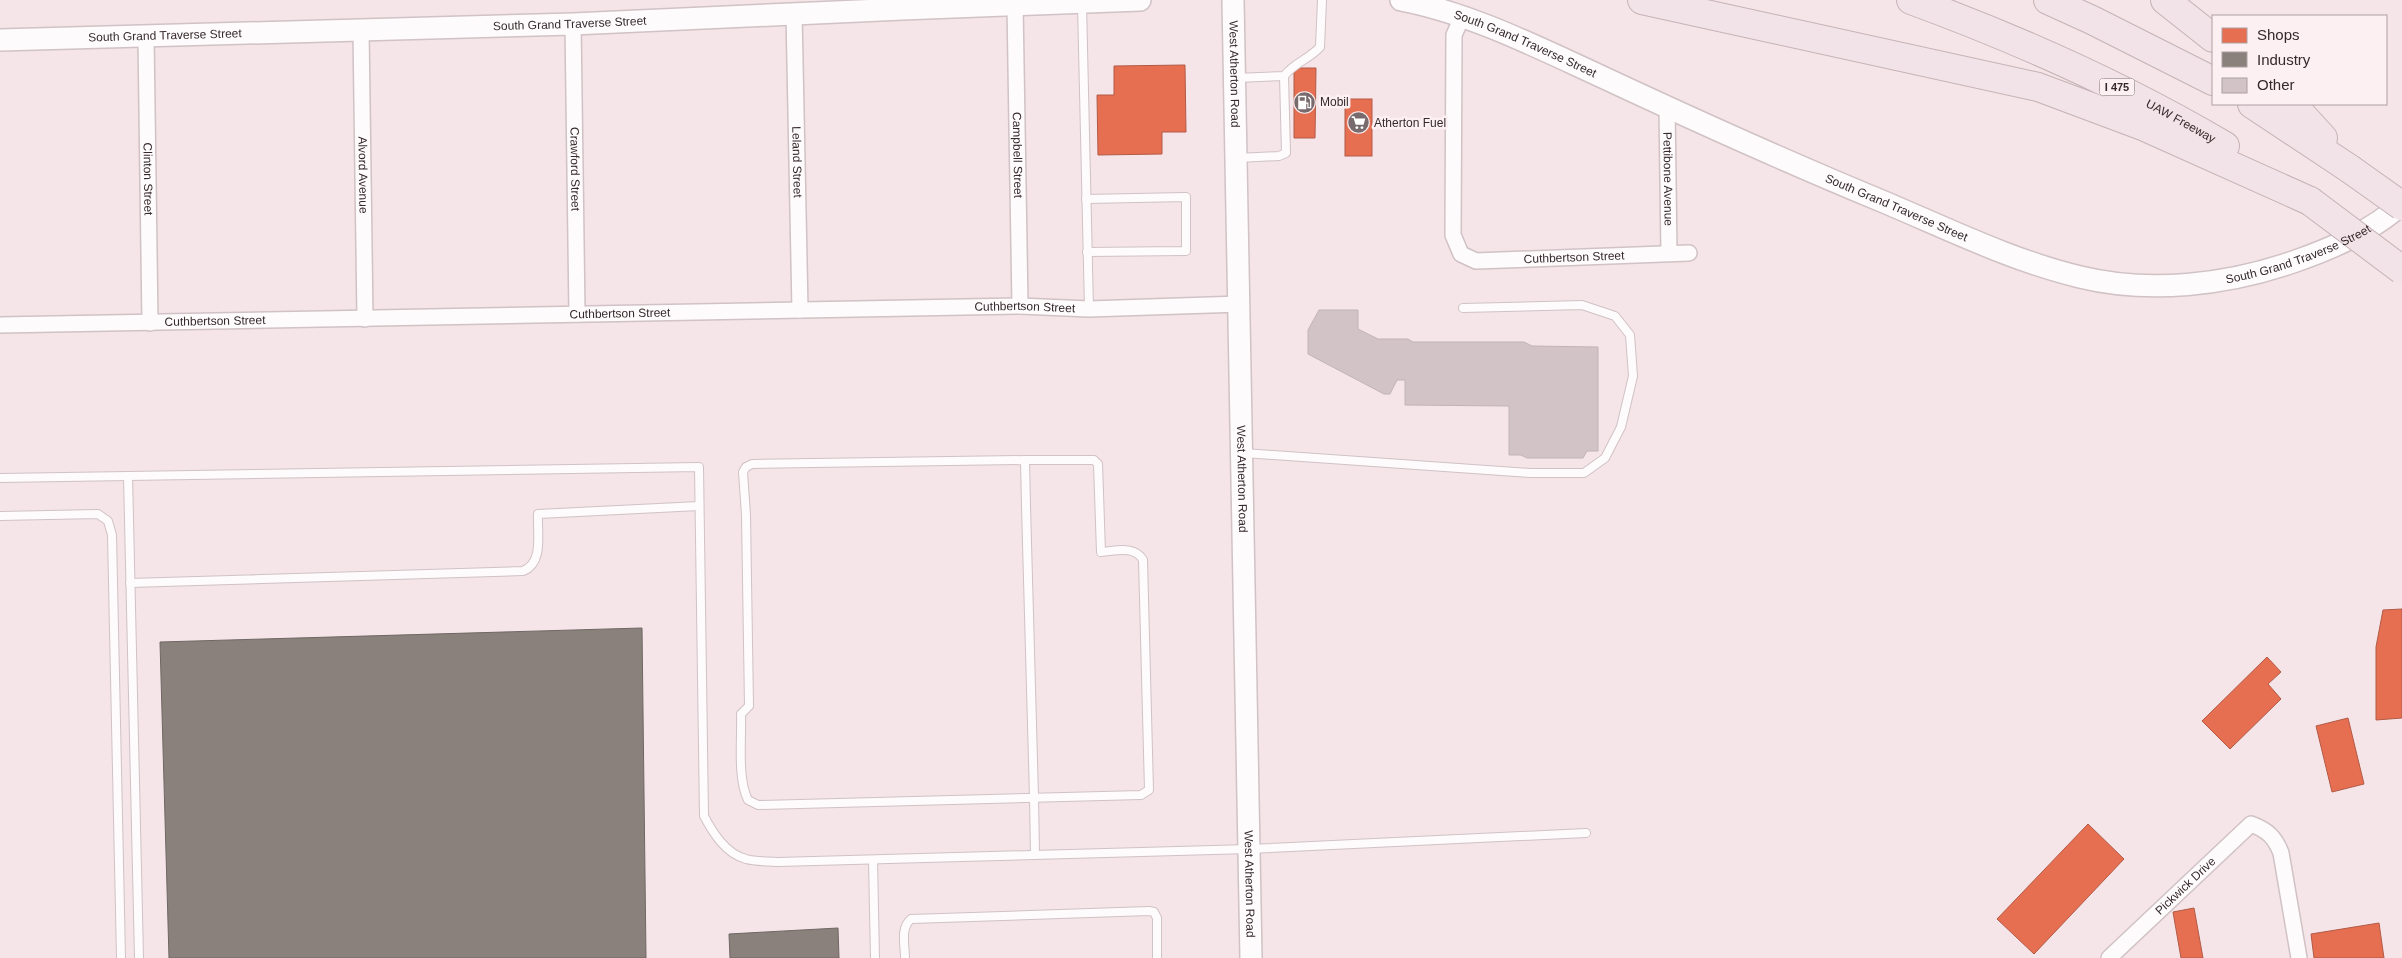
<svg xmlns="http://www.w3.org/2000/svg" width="2402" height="958" font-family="Arial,sans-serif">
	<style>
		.shops { fill: #e76f51; stroke: #b25a46 }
		.industry { fill: #8a817c; stroke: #706764 }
		.building { fill: #d1c3c6; stroke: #c1b4b7 }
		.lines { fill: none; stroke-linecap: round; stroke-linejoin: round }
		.lane-casing { stroke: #d0c2c5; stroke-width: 10 }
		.street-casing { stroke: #d0c2c5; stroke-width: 18 }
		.secondary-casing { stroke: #d0c2c5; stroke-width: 24 }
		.highway-casing { stroke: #c5b2b6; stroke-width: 30 }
		.lane { stroke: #fefbfc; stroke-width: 8 }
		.street { stroke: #fefbfc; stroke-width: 15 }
		.secondary { stroke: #fefbfc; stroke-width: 21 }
		.highway { stroke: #f1e3e7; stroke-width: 28 }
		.highway-bridge-casing { stroke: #c5b2b6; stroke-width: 30; stroke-linecap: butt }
		.highway-bridge { stroke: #f1e3e7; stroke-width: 28 }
		.labels { text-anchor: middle; stroke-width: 5; stroke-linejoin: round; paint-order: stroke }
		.shield { fill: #fdf0f2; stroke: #716567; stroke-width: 1 }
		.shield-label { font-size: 11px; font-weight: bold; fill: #35292b }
		.street-label { font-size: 12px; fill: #35292b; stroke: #fdf0f2 }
		.poi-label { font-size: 12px; fill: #35292b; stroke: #fdf0f2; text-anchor: start }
	</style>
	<rect width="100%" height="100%" fill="#f5e4e8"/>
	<!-- shops -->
	<g class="shops">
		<polygon points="1185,65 1186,132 1162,132 1162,154 1098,155 1097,95 1114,95 1114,66"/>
		<polygon points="1294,68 1316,68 1315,138 1294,138"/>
		<rect x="1345" y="99" width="27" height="57"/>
		<polygon points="2402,609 2402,718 2376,720 2376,647 2383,610"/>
		<polygon points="2267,657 2281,672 2268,684 2281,699 2230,749 2202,721"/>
		<polygon points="2348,718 2364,784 2332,792 2316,726"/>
		<polygon points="2088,824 2124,859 2034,954 1997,919"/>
		<polygon points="2194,908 2203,958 2181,958 2173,912"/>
		<polygon points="2379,923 2384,958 2314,958 2311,934"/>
	</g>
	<!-- industry -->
	<g class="industry">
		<polygon points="642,628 646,958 169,958 160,642"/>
		<polygon points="838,928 839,958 730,958 729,934"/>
	</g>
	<!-- building -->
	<polygon class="building" points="1319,310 1358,310 1358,329 1378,339 1408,339 1413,342 1524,342 1532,346 1598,347 1598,451 1587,451 1583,458 1527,458 1521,455 1509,455 1509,406 1405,405 1405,380 1397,380 1390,394 1384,394 1308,354 1308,330"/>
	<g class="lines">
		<defs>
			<g id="lane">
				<polyline points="1082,4 1089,309"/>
				<path d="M1236,78L1284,76C1295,62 1308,60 1320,47L1322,0"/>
				<polyline points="1238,158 1279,156 1286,153 1284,76"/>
				<polyline points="1086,199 1186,197 1186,251 1087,252"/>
				<polyline points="1244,453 1530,473 1584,473 1605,458 1621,427 1633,376 1630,335 1615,316 1582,305 1463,308"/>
				<path d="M1025,460H1094L1098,464L1101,552C1115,551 1135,545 1143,560L1149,790L1141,795L758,805L748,800C737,778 742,739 741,714L749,706L746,515L743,472L746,467L752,464L1025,460L1026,506L1034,797L1035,855"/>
				<polyline points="128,476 139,958"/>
				<path d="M0,478L699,467L704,816C713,833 726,854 746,859C756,862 768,861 778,862L1249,849L1586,833"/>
				<polyline points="0,516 98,514 108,521 112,535 121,958"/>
				<path d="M130,583L523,571C544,563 537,533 538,514L699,506"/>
				<polyline points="873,860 875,958"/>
				<path d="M905,958C905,945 900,928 911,919L1149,911L1154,912L1157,918V958"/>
			</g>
			<g id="street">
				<path id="s1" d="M1015,4L1020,306"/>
				<path id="s2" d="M794,13L800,310"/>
				<path id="s3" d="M1462,17L1454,35L1453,235L1461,254L1476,261L1689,253"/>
				<path id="s4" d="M573,24L577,314"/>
				<path id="s5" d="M361,30L365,319"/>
				<path id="s6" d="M146,37L150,323"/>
				<path id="s7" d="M1667,107L1669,253"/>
				<path id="s8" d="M0,325L1020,306L1089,309L1240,304"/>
				<path id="s9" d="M2109,958L2251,824C2267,830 2275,837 2281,853L2299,958"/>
			</g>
			<g id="secondary">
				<path id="s10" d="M1233,0L1251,958"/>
				<path id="s11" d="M1401,0C1469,13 1535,46 1598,75C1692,119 1787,162 1884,202C1948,229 2013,261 2080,277C2150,294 2226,285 2293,262C2333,248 2370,232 2402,204"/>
				<path id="s12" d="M0,40L573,24L902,9L1140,0"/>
			</g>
			<g id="highway">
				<polyline points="1642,0 2038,87 2145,127 2310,201"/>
				<path id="s13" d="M1911,0C2020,40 2125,87 2225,146"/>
				<polyline points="2048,0 2092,20 2213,81"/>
				<polyline points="2165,0 2213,38"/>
				<polyline points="2252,104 2350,169"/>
				<polyline points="2292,104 2323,138"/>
			</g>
		</defs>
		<!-- lane casing -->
		<use href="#lane" class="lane-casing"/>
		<!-- street casing -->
		<use href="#street" class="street-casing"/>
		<!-- secondary casing -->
		<use href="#secondary" class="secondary-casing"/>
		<!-- highway casing -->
		<use href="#highway" class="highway-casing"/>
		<!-- lane -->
		<use href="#lane" class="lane"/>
		<!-- street -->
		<use href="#street" class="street"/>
		<!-- secondary -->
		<use href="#secondary" class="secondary"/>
		<!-- highway -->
		<use href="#highway" class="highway"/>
		<defs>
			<g id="highway-bridge">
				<polyline points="2350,169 2402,206"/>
				<polyline points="2310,201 2402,270"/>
			</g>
		</defs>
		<!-- highway-bridge casing -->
		<use href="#highway-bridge" class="highway-bridge-casing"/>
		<!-- highway-bridge -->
		<use href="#highway-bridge" class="highway-bridge"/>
	</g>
	<!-- icons -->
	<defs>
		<symbol id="fuel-disc" viewBox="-11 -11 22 22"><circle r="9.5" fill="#786a6d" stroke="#fdf0f2"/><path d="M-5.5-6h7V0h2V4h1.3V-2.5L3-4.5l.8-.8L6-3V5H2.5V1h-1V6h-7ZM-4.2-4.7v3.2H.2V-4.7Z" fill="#fff"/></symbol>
		<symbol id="supermarket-disc" viewBox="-11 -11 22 22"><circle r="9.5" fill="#786a6d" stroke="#fdf0f2"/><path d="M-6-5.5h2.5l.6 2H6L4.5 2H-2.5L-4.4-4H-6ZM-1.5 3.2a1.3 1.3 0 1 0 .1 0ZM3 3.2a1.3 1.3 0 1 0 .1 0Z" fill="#fff"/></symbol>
	</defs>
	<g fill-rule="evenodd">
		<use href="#fuel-disc" x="1292" y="90" width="25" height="25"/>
		<use href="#supermarket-disc" x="1346" y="110" width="25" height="25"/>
	</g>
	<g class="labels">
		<!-- shield labels -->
		<rect class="shield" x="2099.5" y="78.5" width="35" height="17" rx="4"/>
		<g class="shield-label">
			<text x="2117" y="91">I 475</text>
		</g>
		<!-- street labels -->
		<g class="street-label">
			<text dy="4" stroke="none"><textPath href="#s12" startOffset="570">South Grand Traverse Street</textPath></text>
			<text dy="4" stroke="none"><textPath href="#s12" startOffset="165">South Grand Traverse Street</textPath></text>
			<text dy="4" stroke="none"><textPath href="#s11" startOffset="132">South Grand Traverse Street</textPath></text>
			<text dy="4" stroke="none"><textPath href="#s10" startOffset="74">West Atherton Road</textPath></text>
			<text dy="4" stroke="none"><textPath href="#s13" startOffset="296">UAW Freeway</textPath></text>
			<text dy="4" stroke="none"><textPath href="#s1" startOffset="151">Campbell Street</textPath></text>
			<text dy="4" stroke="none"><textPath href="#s2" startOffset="149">Leland Street</textPath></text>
			<text dy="4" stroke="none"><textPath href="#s4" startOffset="145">Crawford Street</textPath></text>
			<text dy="4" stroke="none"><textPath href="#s5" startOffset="145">Alvord Avenue</textPath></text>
			<text dy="4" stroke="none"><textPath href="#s6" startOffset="142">Clinton Street</textPath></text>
			<text dy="4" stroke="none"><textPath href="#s7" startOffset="72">Pettibone Avenue</textPath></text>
			<text dy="4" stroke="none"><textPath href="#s11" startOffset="538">South Grand Traverse Street</textPath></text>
			<text dy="4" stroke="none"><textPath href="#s11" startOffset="958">South Grand Traverse Street</textPath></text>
			<text dy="4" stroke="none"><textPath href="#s3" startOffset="355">Cuthbertson Street</textPath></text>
			<text dy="4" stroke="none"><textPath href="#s8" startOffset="1025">Cuthbertson Street</textPath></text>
			<text dy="4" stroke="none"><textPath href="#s8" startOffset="620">Cuthbertson Street</textPath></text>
			<text dy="4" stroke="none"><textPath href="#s8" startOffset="215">Cuthbertson Street</textPath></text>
			<text dy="4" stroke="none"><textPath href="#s10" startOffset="479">West Atherton Road</textPath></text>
			<text dy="4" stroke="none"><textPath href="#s10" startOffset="884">West Atherton Road</textPath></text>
			<text dy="4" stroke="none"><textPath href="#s9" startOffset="105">Pickwick Drive</textPath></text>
		</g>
		<!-- poi labels -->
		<g class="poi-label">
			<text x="1320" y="106">Mobil</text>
			<text x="1374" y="127">Atherton Fuel</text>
		</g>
	</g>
	<!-- legend -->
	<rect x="2212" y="15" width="175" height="90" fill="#fdf0f2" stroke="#ada0a2"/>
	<rect x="2222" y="28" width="25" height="15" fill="#e76f51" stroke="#ada0a2"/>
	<text x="2257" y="40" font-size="15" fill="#35292b">Shops</text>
	<rect x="2222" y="52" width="25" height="15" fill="#8a817c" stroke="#ada0a2"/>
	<text x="2257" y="65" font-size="15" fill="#35292b">Industry</text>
	<rect x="2222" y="78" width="25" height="15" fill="#d1c3c6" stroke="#ada0a2"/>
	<text x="2257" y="90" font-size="15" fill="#35292b">Other</text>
</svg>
